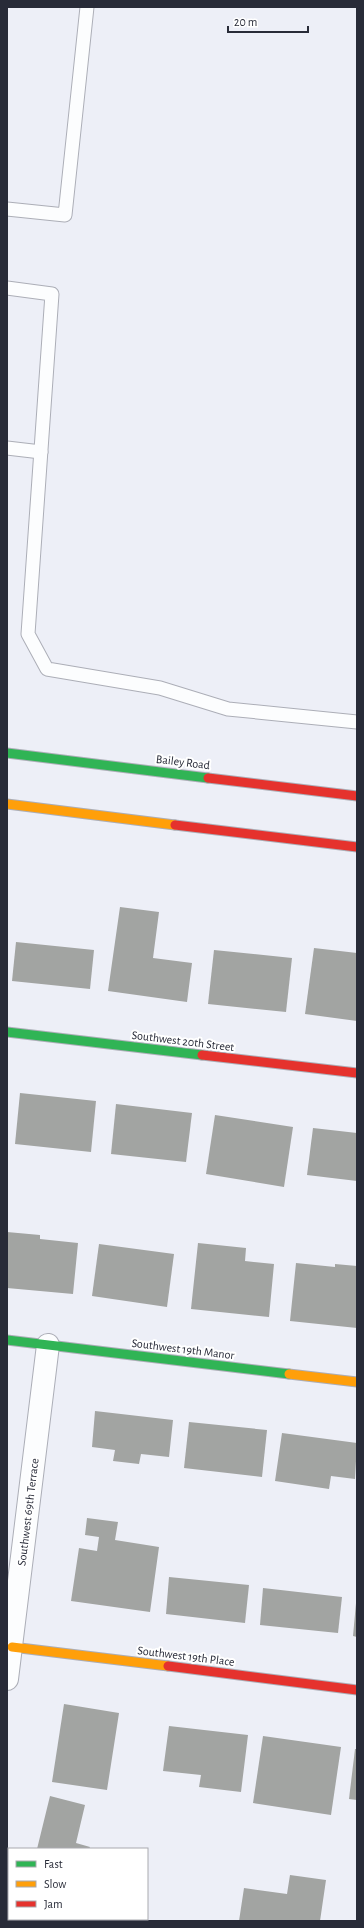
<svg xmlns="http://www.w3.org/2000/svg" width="364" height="1928" font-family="'Alegreya Sans',sans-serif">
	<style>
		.building { fill: #a2a4a2 }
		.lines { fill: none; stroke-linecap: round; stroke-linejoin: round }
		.lane-casing { stroke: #acaeb7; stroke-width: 15 }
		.street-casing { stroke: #acaeb7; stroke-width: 24 }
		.fast-casing { stroke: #acaeb7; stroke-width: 11 }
		.slow-casing { stroke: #acaeb7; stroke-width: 11 }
		.jam-casing { stroke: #acaeb7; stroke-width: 11 }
		.lane { stroke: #fcfdfe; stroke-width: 13 }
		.street { stroke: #fcfdfe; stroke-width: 22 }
		.fast { stroke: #30b455; stroke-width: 9 }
		.slow { stroke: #ff9f0a; stroke-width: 9 }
		.jam { stroke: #e5322d; stroke-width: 9 }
		.labels { text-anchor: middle; stroke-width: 4; stroke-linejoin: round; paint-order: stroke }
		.street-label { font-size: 12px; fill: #282b38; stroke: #fff }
	</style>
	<rect width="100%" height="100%" fill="#edeff7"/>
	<!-- building -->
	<g class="building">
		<polygon points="120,907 159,912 153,958 192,963 187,1002 108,991"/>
		<polygon points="16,942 94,950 90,989 12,981"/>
		<polygon points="314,948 357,953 357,1021 305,1014"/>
		<polygon points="214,950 292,958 286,1012 208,1004"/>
		<polygon points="20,1093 96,1101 91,1152 15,1144"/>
		<polygon points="116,1104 192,1113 186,1162 111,1154"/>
		<polygon points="215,1115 293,1127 284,1187 206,1174"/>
		<polygon points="313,1128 357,1133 357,1181 307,1175"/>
		<polygon points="7,1232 40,1235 40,1239 78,1243 73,1294 7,1288"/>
		<polygon points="198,1243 246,1248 245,1261 274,1264 269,1317 191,1309"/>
		<polygon points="99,1244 174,1254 167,1307 92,1296"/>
		<polygon points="296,1263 335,1267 335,1264 357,1266 357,1328 290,1321"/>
		<polygon points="95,1411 173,1420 169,1457 141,1454 139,1464 113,1461 115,1450 92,1447"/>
		<polygon points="189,1422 267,1430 262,1477 184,1468"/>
		<polygon points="282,1433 357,1443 355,1479 331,1476 329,1489 275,1481"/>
		<polygon points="87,1518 118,1522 115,1540 159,1547 150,1612 71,1601 79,1548 97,1551 99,1537 85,1535"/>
		<polygon points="169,1577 249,1585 245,1623 166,1614"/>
		<polygon points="263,1588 342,1597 338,1633 260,1625"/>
		<polygon points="356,1603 357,1603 357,1637 353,1636"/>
		<polygon points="64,1704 119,1713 107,1790 52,1782"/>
		<polygon points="169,1726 248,1735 241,1792 199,1787 201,1775 163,1771"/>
		<polygon points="263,1736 341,1747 331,1815 253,1803"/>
		<polygon points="355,1749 357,1749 357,1800 349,1799"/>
		<polygon points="50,1796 85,1805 76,1843 90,1847 89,1849 37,1849"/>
		<polygon points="290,1875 326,1880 320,1921 239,1921 244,1888 287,1894"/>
	</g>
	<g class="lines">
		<defs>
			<g id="lane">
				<polyline points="7,209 65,215 87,7"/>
				<polyline points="7,288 52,294 28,634 47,669 160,688 228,709 357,722"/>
				<polyline points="7,448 41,452"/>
			</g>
			<g id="street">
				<polyline points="7,1679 48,1345"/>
				<polyline points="7,1919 13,1921"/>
			</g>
			<g id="fast">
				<polyline points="7,753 208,778"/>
				<polyline points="7,1032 202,1055"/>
				<polyline points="7,1340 289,1374"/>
			</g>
			<g id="slow">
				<polyline points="7,804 175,825"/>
				<polyline points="289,1374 357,1382"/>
				<polyline points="12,1647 168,1666"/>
			</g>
			<g id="jam">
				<polyline points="208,778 357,796"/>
				<polyline points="175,825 357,847"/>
				<polyline points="202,1055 357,1073"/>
				<polyline points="168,1666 357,1690"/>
			</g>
		</defs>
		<!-- lane casing -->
		<use href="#lane" class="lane-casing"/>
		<!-- street casing -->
		<use href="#street" class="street-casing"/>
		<!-- fast casing -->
		<use href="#fast" class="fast-casing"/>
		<!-- slow casing -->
		<use href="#slow" class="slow-casing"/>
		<!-- jam casing -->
		<use href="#jam" class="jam-casing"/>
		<!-- lane -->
		<use href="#lane" class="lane"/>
		<!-- street -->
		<use href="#street" class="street"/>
		<!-- fast -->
		<use href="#fast" class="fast"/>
		<!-- slow -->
		<use href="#slow" class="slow"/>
		<!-- jam -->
		<use href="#jam" class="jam"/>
	</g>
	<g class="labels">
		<!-- street labels -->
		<g class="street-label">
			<text transform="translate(183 762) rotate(7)" y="4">Bailey Road</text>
			<text transform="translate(183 1041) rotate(7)" y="4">Southwest 20th Street</text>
			<text transform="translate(183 1349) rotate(7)" y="4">Southwest 19th Manor</text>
			<text transform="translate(28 1512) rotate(-83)" y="4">Southwest 69th Terrace</text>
			<text transform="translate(186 1656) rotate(7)" y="4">Southwest 19th Place</text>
		</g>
	</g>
	<!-- border -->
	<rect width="364" height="1928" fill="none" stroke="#282b38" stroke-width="16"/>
	<!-- legend -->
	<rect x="8" y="1848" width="140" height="72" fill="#ffffff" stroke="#a9aaaf"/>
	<rect x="16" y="1861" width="20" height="6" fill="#30b455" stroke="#a9aaaf"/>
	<text x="44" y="1868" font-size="12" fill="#282b38">Fast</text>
	<rect x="16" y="1881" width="20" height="6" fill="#ff9f0a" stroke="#a9aaaf"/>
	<text x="44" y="1888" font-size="12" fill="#282b38">Slow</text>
	<rect x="16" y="1901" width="20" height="6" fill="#e5322d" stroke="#a9aaaf"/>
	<text x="44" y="1908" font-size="12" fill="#282b38">Jam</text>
	<!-- scale -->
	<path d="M228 26v6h80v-6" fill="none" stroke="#282b38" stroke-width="2"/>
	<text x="234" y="26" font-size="12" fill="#282b38" stroke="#ffffff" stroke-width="3" paint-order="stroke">20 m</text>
</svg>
